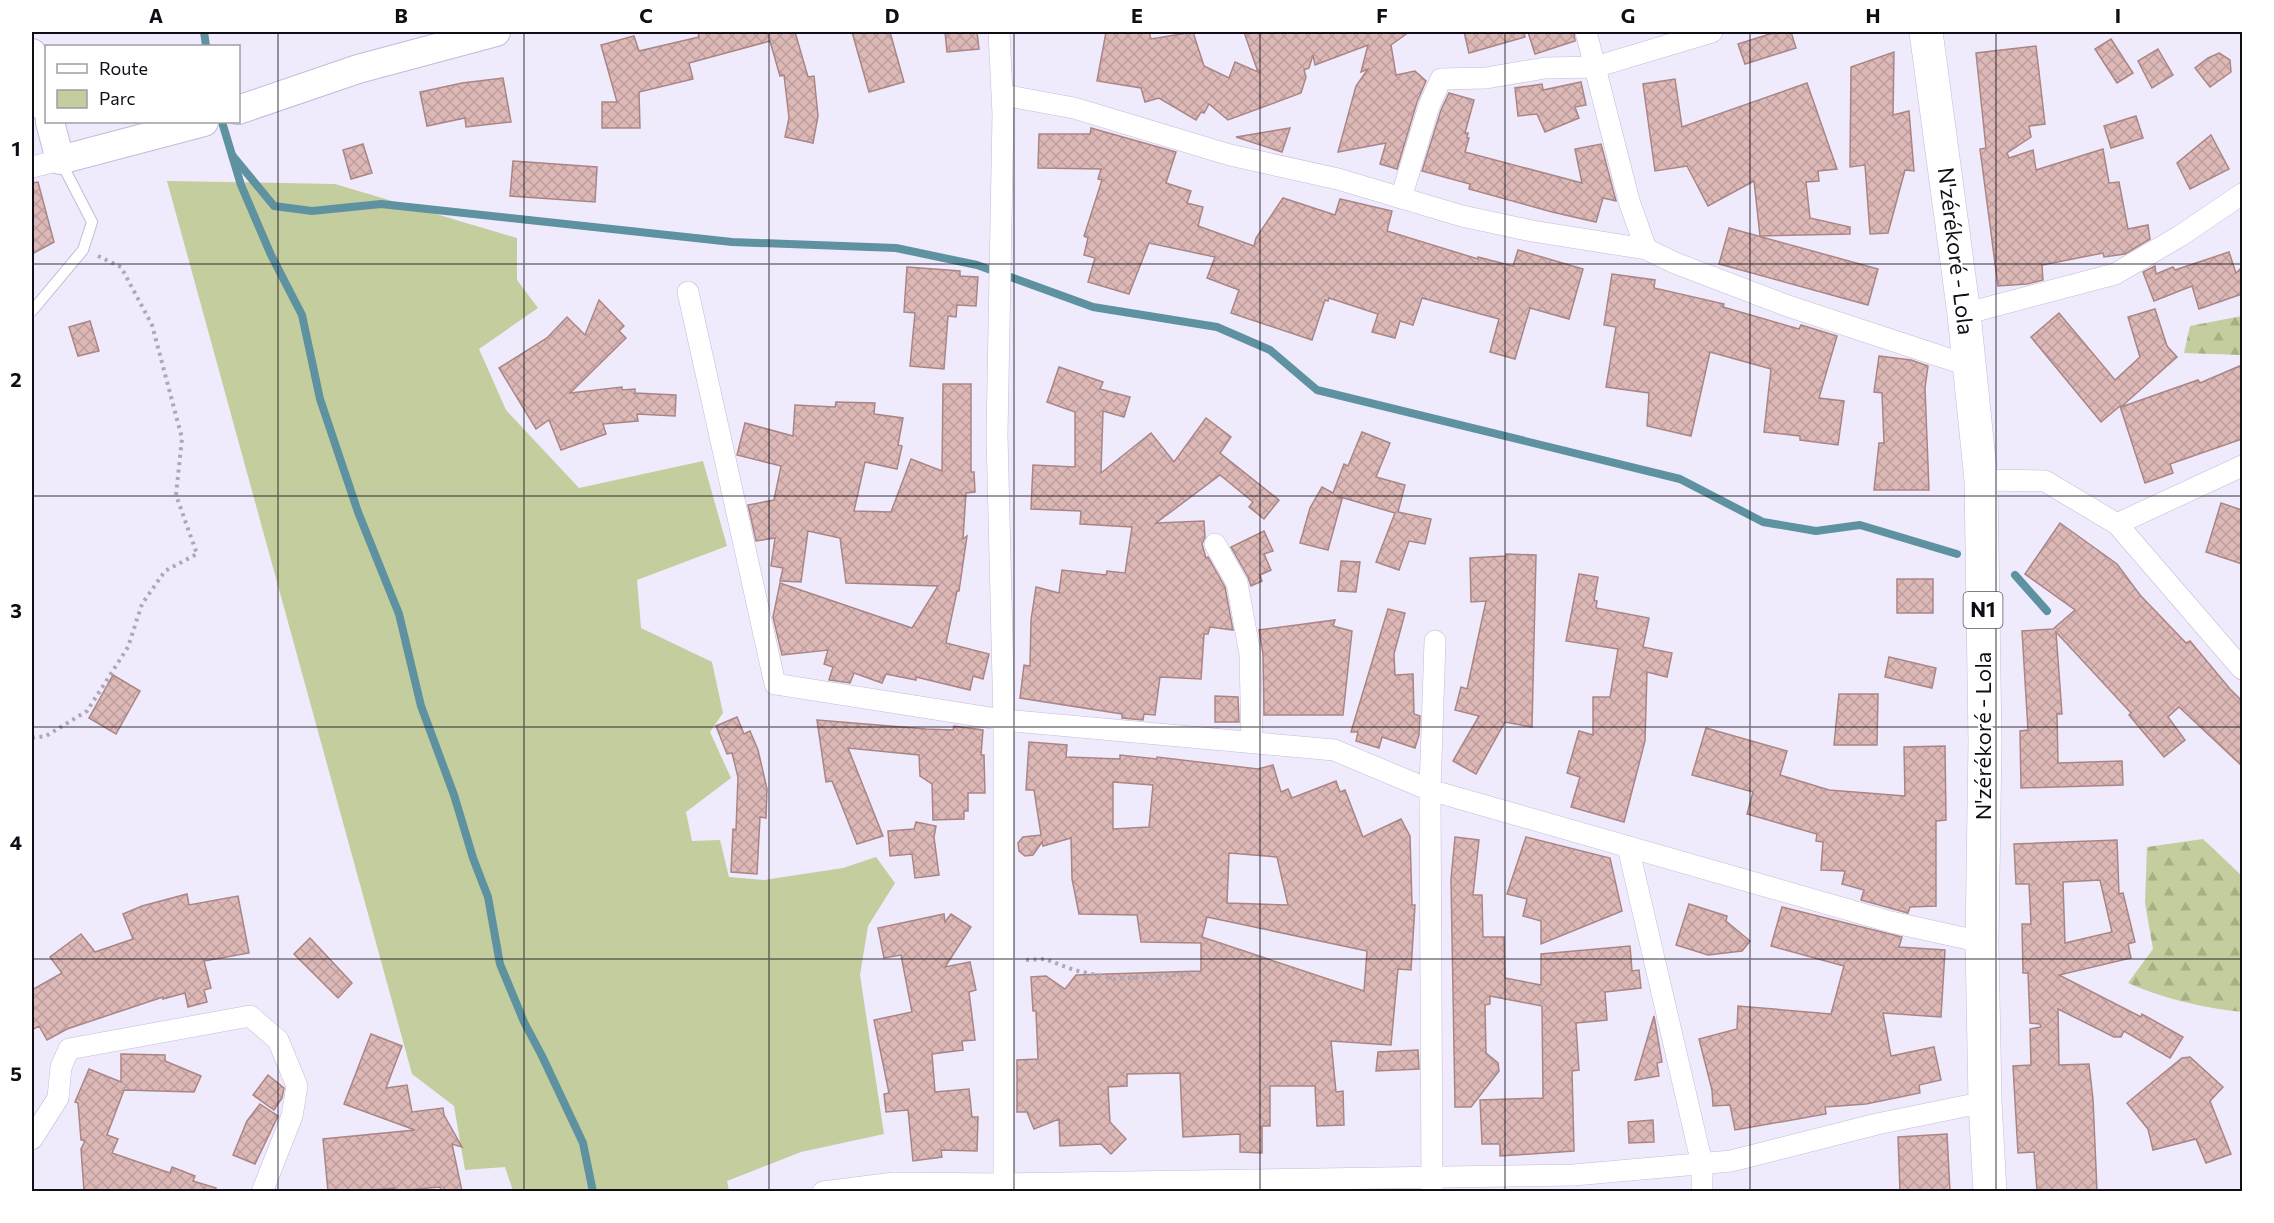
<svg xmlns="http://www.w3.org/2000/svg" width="2274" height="1223" font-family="Commissioner,sans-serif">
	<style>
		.green { fill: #c4cd9d }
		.forest { fill: url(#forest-firs) }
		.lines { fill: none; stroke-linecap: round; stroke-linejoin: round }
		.stream { stroke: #5e92a0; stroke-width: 8 }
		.building { fill: url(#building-cross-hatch); stroke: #a98685; stroke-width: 1.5; fill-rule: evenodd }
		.lane-casing { stroke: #c4bbd8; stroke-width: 12 }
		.street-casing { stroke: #c4bbd8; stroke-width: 22 }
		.secondary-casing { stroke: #c4bbd8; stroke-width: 30 }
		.highway-casing { stroke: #c4bbd8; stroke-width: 34 }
		.path { stroke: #ada8b8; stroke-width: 4; stroke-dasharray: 3 4.5; stroke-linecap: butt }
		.lane { stroke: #fff; stroke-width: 10 }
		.street { stroke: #fff; stroke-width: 21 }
		.secondary { stroke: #fff; stroke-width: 28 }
		.highway { stroke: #fff; stroke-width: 33 }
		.grid { fill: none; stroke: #100d17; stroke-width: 1.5; stroke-opacity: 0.55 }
		.labels { text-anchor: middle; stroke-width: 4.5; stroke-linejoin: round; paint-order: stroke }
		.shield { fill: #fff; stroke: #58565d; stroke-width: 1.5 }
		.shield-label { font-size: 21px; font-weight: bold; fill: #100d17 }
		.street-label { font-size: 22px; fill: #100d17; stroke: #fff }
		.neatline { fill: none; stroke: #100d17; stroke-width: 2 }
		.grid-label { font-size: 20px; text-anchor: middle; font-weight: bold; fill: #100d17 }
	</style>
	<defs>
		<pattern id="forest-firs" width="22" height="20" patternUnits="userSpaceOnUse" patternTransform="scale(1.5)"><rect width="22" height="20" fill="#c4cd9d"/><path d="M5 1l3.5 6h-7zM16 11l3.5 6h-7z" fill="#a7af86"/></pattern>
		<pattern id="building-cross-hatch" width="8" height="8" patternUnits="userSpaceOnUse" patternTransform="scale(1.5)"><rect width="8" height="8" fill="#dcb8b6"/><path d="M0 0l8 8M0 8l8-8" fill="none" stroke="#bc9d9c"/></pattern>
	</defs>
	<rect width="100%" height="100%" fill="#f0eafd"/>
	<!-- green -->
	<polygon class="green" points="167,181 335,184 517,238 517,280 538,308 479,349 506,410 579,488 703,461 727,546 637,580 641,628 712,662 723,713 710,732 731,778 686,812 692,841 720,840 729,877 764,880 843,868 876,857 895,883 868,926 860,975 884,1134 801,1152 727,1181 729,1191 513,1191 505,1167 465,1170 454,1106 412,1074"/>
	<!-- forest -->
	<g class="forest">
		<polygon points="2242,316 2242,355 2184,353 2190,326"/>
		<path d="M2203,839L2242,876V1012C2203,1008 2165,999 2128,983L2153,949L2145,903L2147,847Z"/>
	</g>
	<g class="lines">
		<!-- stream -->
		<g class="stream">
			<polyline points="204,32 206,46"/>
			<polyline points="222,122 241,185 271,255 302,315 320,399 358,512 399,614 421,706 454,795 473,858 488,897 500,964 524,1022 542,1056 583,1143 593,1192"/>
			<polyline points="232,155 274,206 312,211 381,204 732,242 896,248 977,265 1093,307 1217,327 1270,350 1317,390 1680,479 1763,522 1816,531 1860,525 1957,554"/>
			<polyline points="2015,575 2047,611"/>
		</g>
	</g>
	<!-- building -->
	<g class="building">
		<polygon points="698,32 795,32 808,77 814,76 818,116 813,143 785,137 789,118 784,75 780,76 770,41 689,63 693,79 639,92 640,128 602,128 602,102 617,102 601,45 634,36 639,51 699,37"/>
		<polygon points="852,32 890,32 904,82 869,92"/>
		<polygon points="945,32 977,32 979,49 947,52"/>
		<polygon points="1106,32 1149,32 1151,39 1193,32 1204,66 1229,78 1235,62 1258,72 1244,32 1409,32 1391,45 1396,75 1415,71 1426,81 1417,102 1397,169 1380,164 1386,143 1338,152 1356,86 1368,69 1361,72 1368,45 1315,65 1313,55 1309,68 1304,70 1306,77 1301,93 1228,120 1209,104 1204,113 1201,112 1196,120 1159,98 1145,102 1141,88 1097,81"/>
		<polygon points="1464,32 1524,32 1525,37 1469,53"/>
		<polygon points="1528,32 1574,32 1575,41 1535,54"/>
		<polygon points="1776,32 1791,32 1796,48 1745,64 1738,44"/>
		<polygon points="2111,39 2133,73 2117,83 2095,49"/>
		<polygon points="2036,46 2045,124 2029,126 2031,137 2007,153 2009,158 2033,150 2036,170 2103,149 2109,183 2119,182 2128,229 2148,225 2150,239 2125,254 2104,257 2103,253 2042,265 2043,280 2027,284 1998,286 1980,149 1986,148 1976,53"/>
		<polygon points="2158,49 2173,75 2152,88 2138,61"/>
		<polygon points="1894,52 1893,115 1909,111 1914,171 1905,170 1888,233 1870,234 1865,165 1850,167 1851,67"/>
		<polygon points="2219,53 2230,60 2231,72 2210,87 2195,68 2208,58"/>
		<polygon points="503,78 511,122 466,127 465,118 427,126 420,92 462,83"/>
		<polygon points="1675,79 1682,127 1807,83 1837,169 1818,171 1819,181 1806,182 1810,218 1850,227 1850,234 1760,236 1754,181 1708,206 1687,166 1655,171 1643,84"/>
		<polygon points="1581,82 1586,105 1575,107 1579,118 1545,132 1537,114 1518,116 1515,88 1542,84 1543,90"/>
		<polygon points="1449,93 1474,100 1465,133 1468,133 1467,138 1469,138 1465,152 1582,183 1575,149 1601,144 1616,201 1603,198 1596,222 1552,212 1469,189 1470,184 1422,171 1441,110"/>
		<polygon points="2136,116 2143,138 2111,148 2104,126"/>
		<polygon points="1091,128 1176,152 1166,183 1191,191 1187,203 1203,207 1198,226 1254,246 1256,238 1283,198 1335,215 1340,199 1392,211 1387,231 1478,259 1478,257 1513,266 1518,250 1583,269 1569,319 1530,308 1515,359 1490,352 1499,319 1422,298 1413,325 1400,321 1395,338 1372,332 1378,314 1329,298 1328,301 1325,300 1312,340 1231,313 1239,290 1207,278 1215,257 1149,243 1129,294 1088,282 1095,258 1084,255 1088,238 1084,236 1102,180 1098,179 1101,169 1038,168 1039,134 1090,134"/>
		<polygon points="1290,128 1282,152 1236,137"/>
		<polygon points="2211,135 2229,169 2190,189 2177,163"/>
		<polygon points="363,144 372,173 351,179 343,150"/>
		<polygon points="513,161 597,167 595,202 510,196"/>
		<polygon points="38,182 54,242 32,254 32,183"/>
		<polygon points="1729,228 1878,269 1868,305 1719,264"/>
		<polygon points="2229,252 2236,273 2242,267 2242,294 2199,309 2192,286 2154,301 2143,272 2155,266 2156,274 2173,267 2175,270"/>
		<polygon points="907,267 960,271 960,276 978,277 976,306 957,305 956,317 948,316 944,369 910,366 915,313 904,312"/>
		<polygon points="1612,274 1655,280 1654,288 1724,304 1723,307 1799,329 1801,325 1837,336 1819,398 1844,401 1838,445 1800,440 1800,436 1764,432 1771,369 1710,352 1691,436 1647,426 1649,393 1606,387 1616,327 1604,325"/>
		<polygon points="599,300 624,326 619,331 626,338 570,393 622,387 622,390 635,389 635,393 676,395 675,416 637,414 638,421 603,424 606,434 561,450 549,420 536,429 499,368 547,338 567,317 585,335"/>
		<polygon points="2155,309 2167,346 2177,357 2121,407 2198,380 2200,383 2242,365 2242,439 2170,464 2173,473 2145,483 2120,406 2101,422 2031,337 2059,313 2115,380 2140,357 2128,317"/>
		<polygon points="90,321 99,351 78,356 69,327"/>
		<polygon points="1879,356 1911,360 1928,366 1925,388 1929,490 1874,490 1879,443 1884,443 1882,393 1874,392"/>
		<polygon points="1059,367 1103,382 1100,389 1130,397 1124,417 1103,411 1101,473 1151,433 1174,462 1206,418 1231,437 1220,453 1279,500 1264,519 1249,507 1253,502 1220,475 1156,523 1204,521 1205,537 1202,544 1206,558 1208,557 1225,587 1233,630 1210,627 1208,634 1204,634 1201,679 1160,677 1155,715 1144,714 1143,720 1122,718 1122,714 1020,698 1024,665 1030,666 1031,620 1036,587 1059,593 1062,570 1106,575 1107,571 1125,573 1132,527 1080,524 1081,511 1031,509 1033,465 1075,467 1075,412 1047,402"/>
		<polygon points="943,384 971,384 971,472 974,472 975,492 966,493 963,539 967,536 959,591 957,591 946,643 989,654 983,679 973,676 970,690 916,677 916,680 886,674 882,683 854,673 850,683 829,680 833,667 824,664 828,650 782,655 773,617 780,583 912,628 938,586 846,583 840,538 808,531 801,582 780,581 783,568 771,566 775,538 756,541 748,505 774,500 781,466 737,455 745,423 793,436 795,405 835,407 836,402 875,403 874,414 903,418 898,445 902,446 897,469 865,462 854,511 891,512 911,459 942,471"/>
		<polygon points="1362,432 1390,443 1376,477 1405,485 1398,512 1431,519 1425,544 1409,541 1399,570 1376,562 1395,513 1337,496 1342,499 1328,550 1300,543 1310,508 1322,487 1333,493 1344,464 1348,466"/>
		<polygon points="2221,503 2242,510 2242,564 2206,552"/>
		<polygon points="2060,523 2117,564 2140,595 2186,643 2190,641 2230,689 2242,701 2242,766 2179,707 2168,717 2185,740 2164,757 2129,715 2131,713 2056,632 2062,714 2057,714 2058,763 2122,761 2123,785 2021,788 2020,731 2028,730 2022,631 2053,629 2075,610 2025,574"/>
		<polygon points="1264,531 1273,551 1264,554 1271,570 1260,575 1262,581 1251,586 1248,577 1231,547"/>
		<polygon points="1506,554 1536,555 1532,727 1505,722 1476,774 1453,761 1479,716 1455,710 1461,687 1467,689 1486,601 1471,602 1470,558 1506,556"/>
		<polygon points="1341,561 1360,562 1356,592 1338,591"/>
		<polygon points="1579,574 1598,577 1594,600 1597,601 1596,608 1649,618 1643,647 1672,653 1667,677 1647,672 1645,741 1624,822 1571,807 1580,777 1567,773 1579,731 1593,735 1593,697 1610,697 1618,649 1566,641"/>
		<rect x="1897" y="579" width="36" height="34"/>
		<polygon points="1388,609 1405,613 1394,654 1395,675 1413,674 1414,714 1420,716 1419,735 1415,748 1382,737 1379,748 1356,741 1358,732 1351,732"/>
		<polygon points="1335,620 1333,626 1352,631 1343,715 1264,715 1263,654 1259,630"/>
		<polygon points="1889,657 1936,668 1932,688 1885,677"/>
		<polygon points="113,675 140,691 116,734 89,718"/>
		<polygon points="1839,694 1878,694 1877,745 1834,745"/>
		<polygon points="1215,696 1238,697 1239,722 1215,722"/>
		<polygon points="737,717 744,734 750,731 758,750 767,789 766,818 760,817 757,874 731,872 733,829 736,830 738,777 732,753 727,754 716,726"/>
		<polygon points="817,720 926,729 953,730 954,726 983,730 981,755 984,755 985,793 968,793 968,811 964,811 964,819 933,820 932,784 920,776 919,755 848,748 883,836 857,844 832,781 826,782"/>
		<polygon points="1706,728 1787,751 1780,775 1829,790 1905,796 1904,747 1945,746 1946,820 1936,821 1936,906 1910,907 1908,913 1861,900 1864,890 1842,884 1845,871 1821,870 1823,842 1816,841 1817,834 1747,814 1753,792 1692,775"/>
		<path d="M1029,742L1067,745L1066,757L1120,759V755L1157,759V757L1258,769L1273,765L1281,792L1288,789L1292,798L1336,781L1340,792L1345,790L1363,837L1401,819L1410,836L1412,905H1415L1411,970L1398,969L1391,1045L1331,1041L1336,1092L1343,1091L1344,1125L1317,1126L1315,1086H1270V1126H1262V1153L1240,1152V1134L1183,1137L1180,1073L1127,1074V1086L1108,1087L1110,1122L1126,1139L1111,1154L1101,1144L1060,1146L1059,1119L1034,1129L1027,1112H1017V1060L1038,1059L1036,1011H1033L1031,977L1046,976L1065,989L1076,975L1201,971V943L1141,942L1137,915L1079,914L1072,879L1071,838L1043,846L1042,842L1033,855L1025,856L1019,851L1018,843L1023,837L1041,835L1034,790H1026ZM1113,782L1153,785L1149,827L1113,829ZM1229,853L1277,857L1288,905L1227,903ZM1207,917L1367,951L1364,991L1202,937Z"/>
		<polygon points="916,822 936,826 934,837 939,875 915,878 912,854 890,856 888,831 914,829"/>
		<polygon points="1455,837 1479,840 1473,895 1482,895 1483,937 1504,937 1505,978 1541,985 1541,954 1630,946 1632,971 1639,970 1641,988 1605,992 1607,1020 1576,1023 1579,1070 1572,1071 1574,1151 1500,1156 1500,1144 1482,1144 1480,1100 1543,1098 1542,1006 1490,996 1490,1004 1485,1005 1486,1053 1498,1063 1499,1071 1471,1107 1455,1107 1451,879"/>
		<polygon points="1526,837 1610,858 1622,911 1541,944 1541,921 1523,916 1527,899 1507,894"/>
		<path d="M2117,840L2119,894L2123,893L2135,942L2128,944L2131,958L2059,975L2141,1017L2142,1014L2183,1037L2170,1058L2124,1031L2121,1037H2114L2058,1009L2059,1065L2089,1064L2093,1099L2097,1191H2037L2034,1152L2018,1153L2013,1066L2031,1065L2030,1029L2041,1027L2040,1024L2030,1023L2028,973H2023L2022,924H2031L2029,884H2016L2014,844ZM2100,880L2112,932L2065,943L2063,882Z"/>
		<polygon points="187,894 189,905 238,896 249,953 204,961 211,988 204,990 207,1002 188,1007 185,993 163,999 163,997 67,1029 47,1040 39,1026 32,1030 32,990 62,973 50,957 81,934 95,952 133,939 123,914 142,906"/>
		<polygon points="1689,904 1727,916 1726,921 1750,941 1742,951 1708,955 1676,945"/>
		<polygon points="1782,907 1902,937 1899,947 1945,950 1941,1017 1883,1013 1891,1056 1934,1047 1941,1080 1919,1085 1920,1093 1866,1104 1825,1107 1826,1114 1735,1130 1730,1105 1713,1106 1712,1090 1699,1039 1737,1029 1738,1006 1831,1014 1844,966 1771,946"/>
		<polygon points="944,914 945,922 951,914 971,927 945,967 970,962 976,990 969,992 975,1040 962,1041 963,1050 932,1054 935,1092 969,1089 972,1117 978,1117 977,1151 941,1150 942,1157 913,1161 908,1110 886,1112 884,1094 889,1093 874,1020 912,1012 901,955 884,958 878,928"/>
		<polygon points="310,938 352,983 338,998 294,954"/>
		<polygon points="1654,1016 1662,1062 1657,1063 1659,1076 1635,1080"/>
		<polygon points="371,1034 402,1046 386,1088 407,1085 412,1112 443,1108 444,1115 462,1147 452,1144 462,1191 441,1191 440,1187 395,1191 394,1188 357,1191 328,1191 323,1139 415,1130 344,1104"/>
		<polygon points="1418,1050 1419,1069 1376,1071 1378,1052"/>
		<polygon points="121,1054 165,1055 165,1061 201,1076 194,1092 124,1090 107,1135 118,1139 112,1153 170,1173 172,1167 195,1176 193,1181 216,1188 215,1191 84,1191 81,1149 85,1141 81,1140 78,1103 75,1102 89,1069 121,1082"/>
		<polygon points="2190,1057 2223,1087 2210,1101 2231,1154 2206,1163 2196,1139 2153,1150 2148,1129 2127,1103 2182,1058"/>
		<polygon points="268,1075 284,1088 282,1098 274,1110 253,1095"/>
		<polygon points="260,1104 278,1116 255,1164 233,1155 247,1121"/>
		<polygon points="1653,1120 1654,1142 1629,1143 1628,1122"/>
		<polygon points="1947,1134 1950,1191 1900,1191 1898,1137"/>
	</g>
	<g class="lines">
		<defs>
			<polyline id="lane" points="32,311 83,250 92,222 61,162"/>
			<g id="street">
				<polyline points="999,32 1003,114 997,435 1004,720 1004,1184"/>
				<polyline points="1586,32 1629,201 1646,249"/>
				<polyline points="1003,95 1074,108 1230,155 1338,179 1462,216 1532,231 1646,249 1675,263 1785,305 1970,366"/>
				<polyline points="32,167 60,160"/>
				<polyline points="1401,198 1429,106 1441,79 1486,78 1545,68 1595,67 1712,32"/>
				<polyline points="688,292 775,684 1004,720 1334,750 1430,790 1891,922 1982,942"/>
				<polyline points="1964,314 2115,274 2180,236 2242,194"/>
				<polyline points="1981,480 2045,481 2117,524 2242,669"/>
				<polyline points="2117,524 2242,466"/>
				<polyline points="1215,544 1237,583 1250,654 1252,742"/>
				<polyline points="1628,847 1702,1164 1702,1192"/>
				<polyline points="32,1139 58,1098 61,1067 69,1049 250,1016 278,1040 297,1086 292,1116 262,1192"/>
				<polyline points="823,1192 894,1183 1004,1184 1574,1175 1731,1161 1877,1124 1985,1102"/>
				<polyline points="1432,1192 1430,790 1435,641"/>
			</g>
			<g id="secondary">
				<polyline points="32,53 46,109"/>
				<polyline points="238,110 358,69 496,32"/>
				<polyline points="50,122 60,160 204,122"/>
			</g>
			<polyline id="highway" points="1926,32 1964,314 1981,480 1985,742 1982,942 1985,1102 1990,1192"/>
		</defs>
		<!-- lane casing -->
		<use href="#lane" class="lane-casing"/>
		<!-- street casing -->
		<use href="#street" class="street-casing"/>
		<!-- secondary casing -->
		<use href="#secondary" class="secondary-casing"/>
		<!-- highway casing -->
		<use href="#highway" class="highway-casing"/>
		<!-- path -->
		<g class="path">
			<polyline points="32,738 46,736 87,711 128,647 142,604 165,571 197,554 176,495 182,438 152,325 121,267 98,256"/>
			<polyline points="1026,960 1045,959 1074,970 1114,979 1190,974"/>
		</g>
		<!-- lane -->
		<use href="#lane" class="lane"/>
		<!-- street -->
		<use href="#street" class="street"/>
		<!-- secondary -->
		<use href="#secondary" class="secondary"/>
		<!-- highway -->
		<use href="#highway" class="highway"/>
	</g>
	<!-- grid -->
	<path class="grid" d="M278,32V1192M524,32V1192M769,32V1192M1014,32V1192M1260,32V1192M1505,32V1192M1750,32V1192M1996,32V1192M32,264H2242M32,496H2242M32,727H2242M32,959H2242"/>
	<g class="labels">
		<!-- shield labels -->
		<rect class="shield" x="1963.5" y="592" width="39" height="36" rx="4.5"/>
		<g class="shield-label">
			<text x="1983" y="617">N1</text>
		</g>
		<!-- street labels -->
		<g class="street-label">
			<text transform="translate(1956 251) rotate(83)" y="8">N'zérékoré - Lola</text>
			<text transform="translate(1983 736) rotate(-90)" y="8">N'zérékoré - Lola</text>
		</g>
	</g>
	<!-- border -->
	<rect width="2274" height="1223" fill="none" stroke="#ffffff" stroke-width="66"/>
	<!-- legend -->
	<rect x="45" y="45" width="195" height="78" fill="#ffffff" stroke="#9f9ea2" stroke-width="1.5"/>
	<rect x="57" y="64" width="30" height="9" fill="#ffffff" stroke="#9f9ea2" stroke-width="1.5"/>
	<text x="99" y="75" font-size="18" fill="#100d17">Route</text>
	<rect x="57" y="90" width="30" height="18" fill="#c4cd9d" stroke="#9f9ea2" stroke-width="1.5"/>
	<text x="99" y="105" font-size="18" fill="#100d17">Parc</text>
	<rect x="33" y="33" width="2208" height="1157" class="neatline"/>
	<g class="grid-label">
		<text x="156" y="23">A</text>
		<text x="401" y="23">B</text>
		<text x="646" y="23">C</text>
		<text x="892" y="23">D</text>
		<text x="1137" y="23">E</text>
		<text x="1382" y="23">F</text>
		<text x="1628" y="23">G</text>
		<text x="1873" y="23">H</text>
		<text x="2118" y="23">I</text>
		<text x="16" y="156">1</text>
		<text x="16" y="387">2</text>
		<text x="16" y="618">3</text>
		<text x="16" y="850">4</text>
		<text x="16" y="1081">5</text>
	</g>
</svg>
